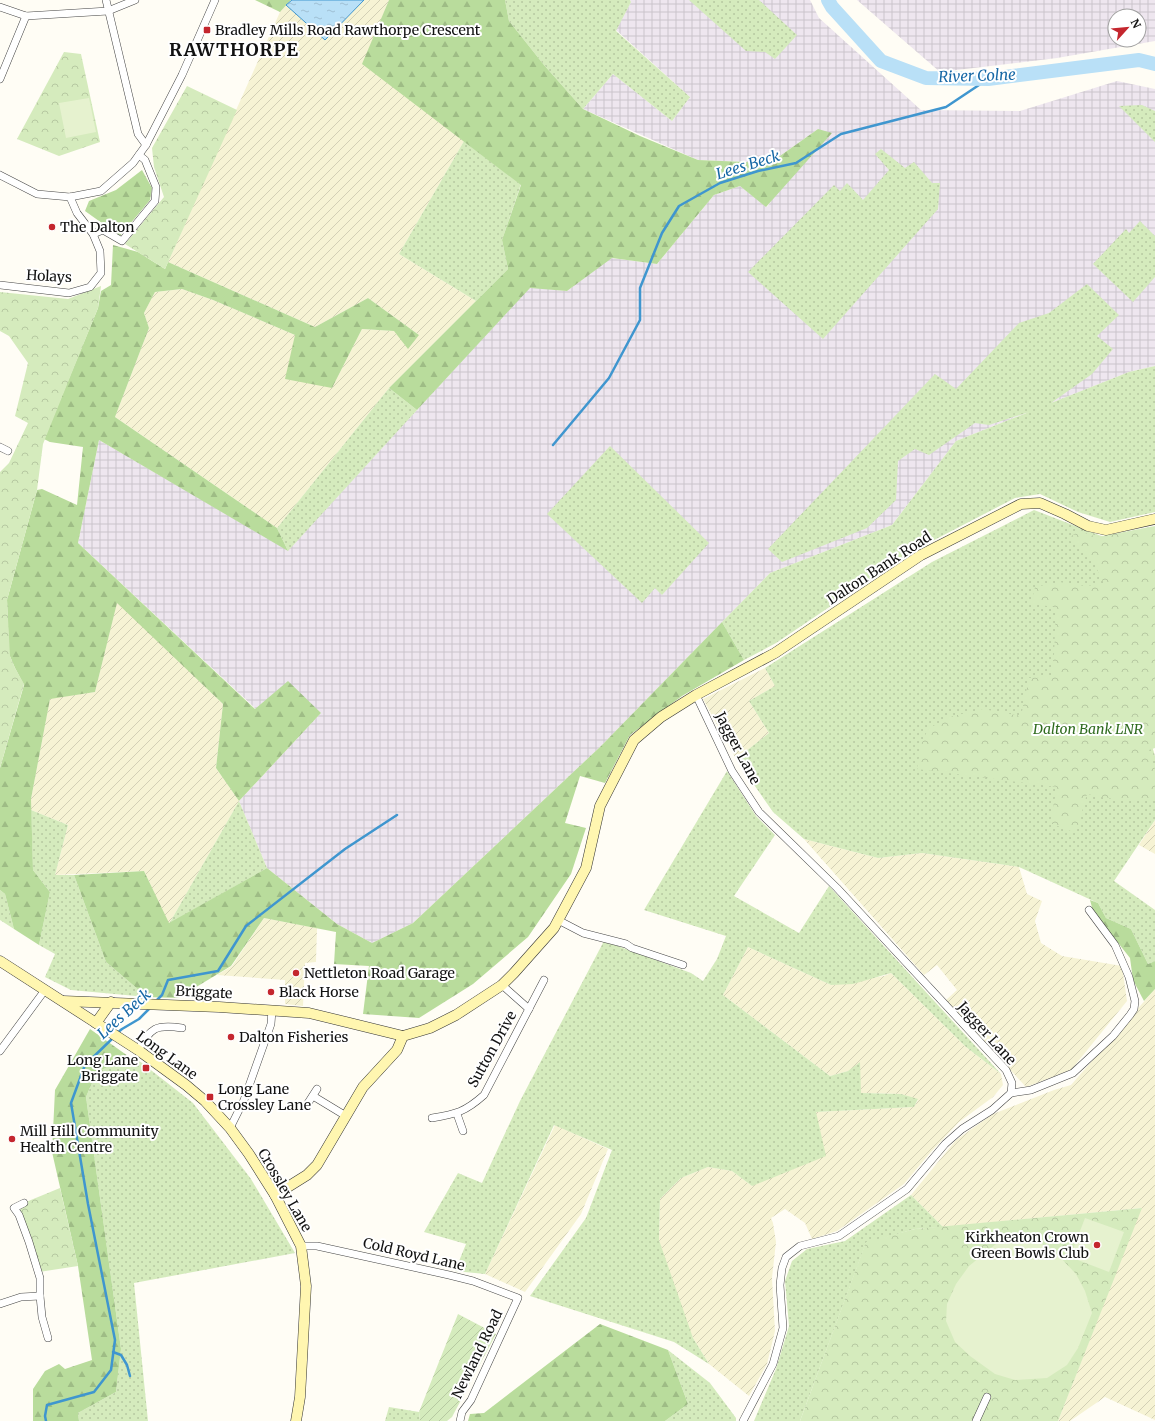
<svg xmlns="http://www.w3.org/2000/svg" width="1155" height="1421" font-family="Merriweather,serif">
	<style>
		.industrial { fill: url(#industrial-grid); fill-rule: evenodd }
		.farmland { fill: url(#farmland-furrows) }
		.grass { fill: url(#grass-dots) }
		.forest { fill: url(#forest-firs) }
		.park { fill: url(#park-crowns) }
		.garden { fill: url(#garden-furrows) }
		.pitch { fill: #e6f2cf }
		.water { fill: url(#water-ripples); stroke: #3f96cf }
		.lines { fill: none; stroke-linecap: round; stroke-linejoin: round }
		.stream { stroke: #3f96cf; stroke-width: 2.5 }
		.river { stroke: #b9e0f7; stroke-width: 14 }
		.street-casing { stroke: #444; stroke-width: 8 }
		.secondary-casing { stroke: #333; stroke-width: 11 }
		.street { stroke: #fff; stroke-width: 7 }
		.secondary { stroke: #fff6b0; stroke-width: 10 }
		.poi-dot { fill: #c4262e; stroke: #fff; stroke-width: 1.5 }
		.labels { text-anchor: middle; stroke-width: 4; stroke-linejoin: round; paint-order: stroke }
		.poi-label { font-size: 14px; fill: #111; stroke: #fff; text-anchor: start }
		.street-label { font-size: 14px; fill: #111; stroke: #fff }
		.park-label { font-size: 14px; font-style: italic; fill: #2f6b1f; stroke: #fff }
		.water-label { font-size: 15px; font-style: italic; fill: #1768a6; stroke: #fff }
		.district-label { font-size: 18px; font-weight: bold; letter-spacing: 1px; fill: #111; stroke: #fff }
	</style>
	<defs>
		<pattern id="industrial-grid" width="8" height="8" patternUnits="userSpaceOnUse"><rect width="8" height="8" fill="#eee6ef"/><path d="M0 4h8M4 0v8" fill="none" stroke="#cbc4cc"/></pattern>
		<pattern id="farmland-furrows" width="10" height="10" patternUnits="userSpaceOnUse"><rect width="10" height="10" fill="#f6f3d4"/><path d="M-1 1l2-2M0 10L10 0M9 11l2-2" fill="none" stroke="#d2cfb5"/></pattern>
		<pattern id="grass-dots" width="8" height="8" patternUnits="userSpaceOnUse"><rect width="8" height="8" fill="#d5ebbd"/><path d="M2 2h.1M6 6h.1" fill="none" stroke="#b6c8a1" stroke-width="1.8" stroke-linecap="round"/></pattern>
		<pattern id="forest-firs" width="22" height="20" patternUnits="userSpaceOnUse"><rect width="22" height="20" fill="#b9dc9c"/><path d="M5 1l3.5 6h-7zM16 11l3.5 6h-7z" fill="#9ebc85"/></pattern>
		<pattern id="park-crowns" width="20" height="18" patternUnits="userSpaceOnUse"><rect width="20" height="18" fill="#d5ebbd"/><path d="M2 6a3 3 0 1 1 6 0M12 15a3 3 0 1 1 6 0" fill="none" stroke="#b6c8a1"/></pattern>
		<pattern id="garden-furrows" width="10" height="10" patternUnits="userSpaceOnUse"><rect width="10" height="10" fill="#d5ebbd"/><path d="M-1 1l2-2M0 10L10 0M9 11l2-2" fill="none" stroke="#b6c8a1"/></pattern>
		<pattern id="water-ripples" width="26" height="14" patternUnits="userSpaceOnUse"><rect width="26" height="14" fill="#b9e0f7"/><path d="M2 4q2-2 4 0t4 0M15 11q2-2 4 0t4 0" fill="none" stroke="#9ebfd3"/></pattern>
	</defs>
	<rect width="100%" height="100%" fill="#fffdf5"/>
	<!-- industrial -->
	<g class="industrial">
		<polygon points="630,0 810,0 819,18 921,110 1020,111 1117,81 1155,89 1155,366 1129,372 956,441 892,525 770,573 601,746 413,923 372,943 337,924 267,868 239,801 321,713 256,709 78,543 99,440 288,550 530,287 567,291 611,258 657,264 714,195 740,186 767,207 818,129 770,163 698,160 583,109 613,74 672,121 690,97 616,30 631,2"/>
		<path d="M857,0H1155V41L1057,58L940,72ZM1115,16H1139V40H1115Z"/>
	</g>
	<!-- farmland -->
	<g class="farmland">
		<polygon points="291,0 389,0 363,64 464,141 399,254 476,301 389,388 277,528 115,417 149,328 144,313 155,292 182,289 213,300 295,335 332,388 362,329 394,331 419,335 368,298 315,327 168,262 280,12"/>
		<polygon points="117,602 223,704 216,768 239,801 169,924 144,871 55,875 68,825 31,810 31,799 50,698 95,692"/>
		<polygon points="765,668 775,686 749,701 769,733 736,759 703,699"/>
		<polygon points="1155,820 1155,854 1139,845"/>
		<polygon points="804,839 878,858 922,853 1019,867 1027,894 1042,901 1035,921 1041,943 1062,956 1122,966 1127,1001 1071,1070 1026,1087 946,1000 957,990 937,965 924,975"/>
		<polygon points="264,918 317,928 316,962 305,963 303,1006 285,1004 285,980 217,975 232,966"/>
		<polygon points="748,947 831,985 884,976 891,973 966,1047 1001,1074 1003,1085 993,1097 959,1122 930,1153 904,1184 837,1231 812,1239 805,1223 785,1209 771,1218 773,1223 776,1242 772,1278 775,1331 767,1364 749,1396 709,1364 693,1338 673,1293 659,1240 660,1199 681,1178 708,1167 732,1171 752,1186 816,1112 914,1107 918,1100 901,1094 860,1093 848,1071 830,1076 723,995"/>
		<polygon points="1155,989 1155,1420 1105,1397 1070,1421 1058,1421 1141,1208 943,1227 911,1195 956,1140 993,1114 1054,1090 1071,1085"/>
		<polygon points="555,1125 608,1149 581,1214 525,1292 485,1274"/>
	</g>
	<!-- grass -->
	<g class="grass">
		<polygon points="505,0 630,0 631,2 616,31 690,97 672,121 613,74 583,109 544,65 509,21"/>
		<polygon points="689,0 759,0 797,35 775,59 765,52 746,51"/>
		<polygon points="1142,105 1155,111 1155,142 1119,106"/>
		<polygon points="464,141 521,184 502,240 508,269 476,301 399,254"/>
		<polygon points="881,149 905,168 914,162 932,183 940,183 938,209 823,339 748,272 834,185 840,191 847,183 863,200 889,170 875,154"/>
		<polygon points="1140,221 1155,236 1155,277 1133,302 1093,264 1126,229 1129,233"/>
		<polygon points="1087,284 1119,315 1097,336 1113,349 1092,374 1051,403 1129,372 1155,366 1155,512 1110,522 1078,512 1040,494 1015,498 911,552 776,643 744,660 722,622 770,573 892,525 956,441 1029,412 989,425 975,423 929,455 915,449 898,461 896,500 867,528 782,562 768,549 935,374 956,389 1019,323 1049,313"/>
		<polygon points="389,388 417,410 288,551 277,528"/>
		<polygon points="610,446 709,543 662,595 655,588 642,603 547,514"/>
		<polygon points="1034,510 1104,537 1155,745 1152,746 1155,756 1155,820 1114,881 1155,910 1155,961 1148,964 1131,929 1106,918 1098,903 1019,867 922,853 878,858 804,839 773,812 736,759 769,733 749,701 775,686 765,668 932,562"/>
		<polygon points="727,771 756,816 775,835 734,896 799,933 829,886 1001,1074 966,1047 891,973 853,984 831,985 748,947 723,995 830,1076 848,1071 860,1062 861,1093 901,1094 918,1099 914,1107 816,1112 826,1156 752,1186 732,1171 708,1167 681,1178 660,1199 659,1240 693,1338 709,1364 674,1342 530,1296 586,1218 612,1150 554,1125 485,1274 455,1271 466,1244 424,1232 458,1173 482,1183 520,1101 604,941 691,973 703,981 717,959 726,936 644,910"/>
		<polygon points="239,801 267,868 169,924"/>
		<polygon points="31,810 68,825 55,875 74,875 106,962 147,997 71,990 45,977 55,954 39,945 50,892 33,870"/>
		<polygon points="0,890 5,894 14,929 0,920"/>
		<polygon points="128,1056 138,1060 193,1103 251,1179 295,1253 134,1283 148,1421 79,1421 78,1413 116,1392 121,1349 86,1097 96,1073"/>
		<polygon points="911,1195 943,1227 915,1229 866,1243 800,1421 754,1421 776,1369 789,1326 785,1281 792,1261 807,1249 845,1241"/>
		<polygon points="668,1350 710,1383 736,1418 736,1421 665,1421 688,1404"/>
		<polygon points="389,1407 419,1412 420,1421 385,1421"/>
	</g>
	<!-- forest -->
	<g class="forest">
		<polygon points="255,0 291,0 280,12"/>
		<polygon points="389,0 505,0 509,21 544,65 583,109 640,136 698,160 770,163 818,129 832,133 766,207 740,186 714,195 657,264 612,258 567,291 530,288 417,410 389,388 508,269 502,240 521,185 362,64"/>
		<polygon points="142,170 152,188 150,200 120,236 85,211 89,201 116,190"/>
		<polygon points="113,245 138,252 165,269 168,262 315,327 368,298 419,335 408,349 394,331 362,329 332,388 285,379 295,335 213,300 182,289 155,292 144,313 149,328 115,417 277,528 288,551 99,440 78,543 255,709 288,681 321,713 239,801 216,768 223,704 117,603 95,692 50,699 31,799 33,870 50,892 39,945 14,929 5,894 0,890 0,768 24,685 15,668 9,654 7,600 37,490 42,489 77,505 83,447 50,442 44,439 98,308 101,291 111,285"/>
		<polygon points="722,622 744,660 682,696 630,735 605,783 580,776 565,823 586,828 571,874 528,937 473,984 419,1018 363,1014 369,966 334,964 336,932 264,918 231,966 178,998 147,997 106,962 74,875 144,871 169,923 267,868 337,924 372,943 413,923 601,746"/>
		<polygon points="1090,900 1098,903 1106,918 1131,929 1148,964 1155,961 1155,989 1144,1001 1133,980 1130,958 1093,911"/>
		<polygon points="90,1029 128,1056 96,1073 86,1097 121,1349 116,1392 78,1413 79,1421 33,1421 33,1389 45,1371 59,1364 65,1369 92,1360 78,1266 52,1152 55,1090"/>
		<polygon points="600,1324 668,1350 688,1404 665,1421 468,1421 470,1414 484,1413"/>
	</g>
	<!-- park -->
	<g class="park">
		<polygon points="64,52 81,54 100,142 59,156 17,139"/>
		<polygon points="187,86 237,110 165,269 125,244 164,197 154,167 152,148"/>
		<polygon points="101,286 98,308 43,444 37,490 7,600 10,656 15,668 24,684 0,768 0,472 9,463 28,423 15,416 28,363 9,336 0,331 0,292 68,299"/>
		<polygon points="1155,526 1155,748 1149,750 1155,769 1155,800 1119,800 1087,794 1076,833 1050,823 1057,787 917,769 921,745 928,729 949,717 983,709 1021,716 1029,678 1051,676 1054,655 1056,607 1031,604 1035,587 1059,582 1085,586 1104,584 1094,563 1084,550 1067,539 1079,531 1097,537"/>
		<polygon points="60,1188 78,1266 39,1272 17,1209 26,1202"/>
		<polygon points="1142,1208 1058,1421 800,1421 866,1242 915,1229"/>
	</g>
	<!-- garden -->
	<polygon class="garden" points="458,1314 496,1334 452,1417 447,1421 420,1421 419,1412"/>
	<!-- pitch -->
	<g class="pitch">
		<polygon points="89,98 96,132 66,138 59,103"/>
		<polygon points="1085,1218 1124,1232 1109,1272 1070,1257"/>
		<polygon points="1010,1239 1039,1242 1058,1255 1076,1274 1085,1291 1092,1313 1078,1348 1067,1365 1047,1378 1015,1380 995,1374 970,1356 955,1342 946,1321 947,1304 956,1284 969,1266 996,1244"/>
	</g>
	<!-- water -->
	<polygon class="water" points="292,0 364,0 325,40 286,5"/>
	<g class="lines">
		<!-- stream -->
		<g class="stream">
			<polyline points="553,445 609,378 640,320 640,288 662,233 679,206 720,183 758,171 796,163 841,134 946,107 988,79"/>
			<polyline points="155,1002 162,995 168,980 218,971 246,926 345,849 397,815"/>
			<polyline points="117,1033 122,1029 139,1019 151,1007"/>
			<polyline points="113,1352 121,1355 127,1365 130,1376"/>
			<polyline points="46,1421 45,1416 47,1405 94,1392 111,1370 115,1340 88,1204 71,1103 85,1065 114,1037"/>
		</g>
		<!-- river -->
		<polyline class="river" points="828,0 832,7 881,61 926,78 988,79 1139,60 1155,64"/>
		<defs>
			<g id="street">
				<polyline points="106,0 138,134 146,145"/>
				<polyline points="0,7 26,16 108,11 135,0"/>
				<polyline points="0,79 26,16"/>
				<polyline points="0,175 37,194 70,197 101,191 133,163 146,145 182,75 215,0"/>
				<polyline points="93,234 103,230 122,241 155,201 156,187 145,160 139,155"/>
				<polyline points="0,285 69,293 90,287 101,273 100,251 93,234 77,213 70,197"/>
				<polyline points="0,447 8,451"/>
				<polyline points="696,695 732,771 759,812 837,888 1006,1070 1012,1083 1011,1093 992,1110 962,1129 945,1144 907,1189 839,1236 800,1246 786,1257 782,1268 780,1285 783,1328 773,1364 743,1421"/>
				<polyline points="558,920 583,933 626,944 632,948 683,965"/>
				<polyline points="502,985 529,1009"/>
				<path d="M138,1050C151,1028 155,1024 182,1028"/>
				<polyline points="0,1051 45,990"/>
				<polyline points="1011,1093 1031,1090 1073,1073 1113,1036 1130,1015 1134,1009 1135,1001 1129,977 1115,945 1089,910"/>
				<polyline points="313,1096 346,1116"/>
				<polyline points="308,1103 317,1089"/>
				<polyline points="457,1114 463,1131"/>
				<path d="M432,1118C456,1114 465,1112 484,1095L544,980"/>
				<polyline points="230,1128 244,1100 271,1024 272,1010"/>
				<polyline points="301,1246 317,1246 449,1275 473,1281 518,1298 471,1400 462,1412 460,1421"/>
				<polyline points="40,1296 42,1317 48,1338"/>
				<polyline points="0,1304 21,1297 40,1296 40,1278 29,1242 19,1215 14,1208 24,1203"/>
				<polyline points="976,1421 987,1397"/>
			</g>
			<g id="secondary">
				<polyline points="0,961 138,1050 186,1085 205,1101 230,1128 249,1154 275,1195 301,1246 306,1286 300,1397 296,1421"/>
				<polyline points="63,1001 219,1007 309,1013 403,1036 430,1028 456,1015 502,985 514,973 554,928 586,868 600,806 634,740 661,717 696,695 775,653 921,555 1021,504 1040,503 1065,514 1088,526 1106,530 1155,519"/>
				<polyline points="96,1023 111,1002"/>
				<polyline points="275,1195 307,1175 317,1165 363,1087 397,1050 403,1036"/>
			</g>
		</defs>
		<!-- street casing -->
		<use href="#street" class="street-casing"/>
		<!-- secondary casing -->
		<use href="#secondary" class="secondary-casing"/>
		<!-- street -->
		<use href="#street" class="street"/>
		<!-- secondary -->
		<use href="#secondary" class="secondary"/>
	</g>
	<!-- markers -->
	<g class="poi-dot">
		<rect x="203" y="26" width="8" height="8" rx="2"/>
		<circle cx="52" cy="227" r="4"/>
		<circle cx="296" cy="973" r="4"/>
		<circle cx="271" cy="992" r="4"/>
		<circle cx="231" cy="1037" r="4"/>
		<rect x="142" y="1064" width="8" height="8" rx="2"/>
		<rect x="206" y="1093" width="8" height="8" rx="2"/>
		<circle cx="12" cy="1139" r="4"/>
		<circle cx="1097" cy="1245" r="4"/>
	</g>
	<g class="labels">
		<!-- poi labels -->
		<g class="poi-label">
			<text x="215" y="35">Bradley Mills Road Rawthorpe Crescent</text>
			<text x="60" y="232">The Dalton</text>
			<text x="304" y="978">Nettleton Road Garage</text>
			<text x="279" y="997">Black Horse</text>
			<text x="239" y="1042">Dalton Fisheries</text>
			<text x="138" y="1065" text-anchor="end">Long Lane<tspan x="138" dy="16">Briggate</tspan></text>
			<text x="218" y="1094">Long Lane<tspan x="218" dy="16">Crossley Lane</tspan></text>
			<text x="20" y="1136">Mill Hill Community<tspan x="20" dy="16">Health Centre</tspan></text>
			<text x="1089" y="1242" text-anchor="end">Kirkheaton Crown<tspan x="1089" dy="16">Green Bowls Club</tspan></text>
		</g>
		<!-- street labels -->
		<g class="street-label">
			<text transform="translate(49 276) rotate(3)" y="5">Holays</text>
			<text transform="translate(879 568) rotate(-33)" y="5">Dalton Bank Road</text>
			<text transform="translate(738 748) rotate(62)" y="5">Jagger Lane</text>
			<text transform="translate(204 992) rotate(3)" y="5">Briggate</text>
			<text transform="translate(987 1033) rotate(48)" y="5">Jagger Lane</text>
			<text transform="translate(492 1049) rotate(-61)" y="5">Sutton Drive</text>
			<text transform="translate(167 1055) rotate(36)" y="5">Long Lane</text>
			<text transform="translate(285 1190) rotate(60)" y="5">Crossley Lane</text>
			<text transform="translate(414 1254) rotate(13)" y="5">Cold Royd Lane</text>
			<text transform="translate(477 1354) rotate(-64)" y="5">Newland Road</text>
		</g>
		<!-- park labels -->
		<g class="park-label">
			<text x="1088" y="734">Dalton Bank LNR</text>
		</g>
		<!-- water labels -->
		<g class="water-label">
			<text transform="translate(977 76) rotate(-2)" y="5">River Colne</text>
			<text transform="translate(748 165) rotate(-17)" y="5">Lees Beck</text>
			<text transform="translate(124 1014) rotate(-42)" y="5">Lees Beck</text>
		</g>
		<!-- district labels -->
		<g class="district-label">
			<text x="234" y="56">RAWTHORPE</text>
		</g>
	</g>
	<!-- north arrow -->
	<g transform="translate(1127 28) rotate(63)"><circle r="19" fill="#ffffff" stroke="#a0a0a0"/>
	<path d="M0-3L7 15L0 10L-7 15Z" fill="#c4262e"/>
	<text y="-6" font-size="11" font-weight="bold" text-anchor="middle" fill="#111111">N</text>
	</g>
</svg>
